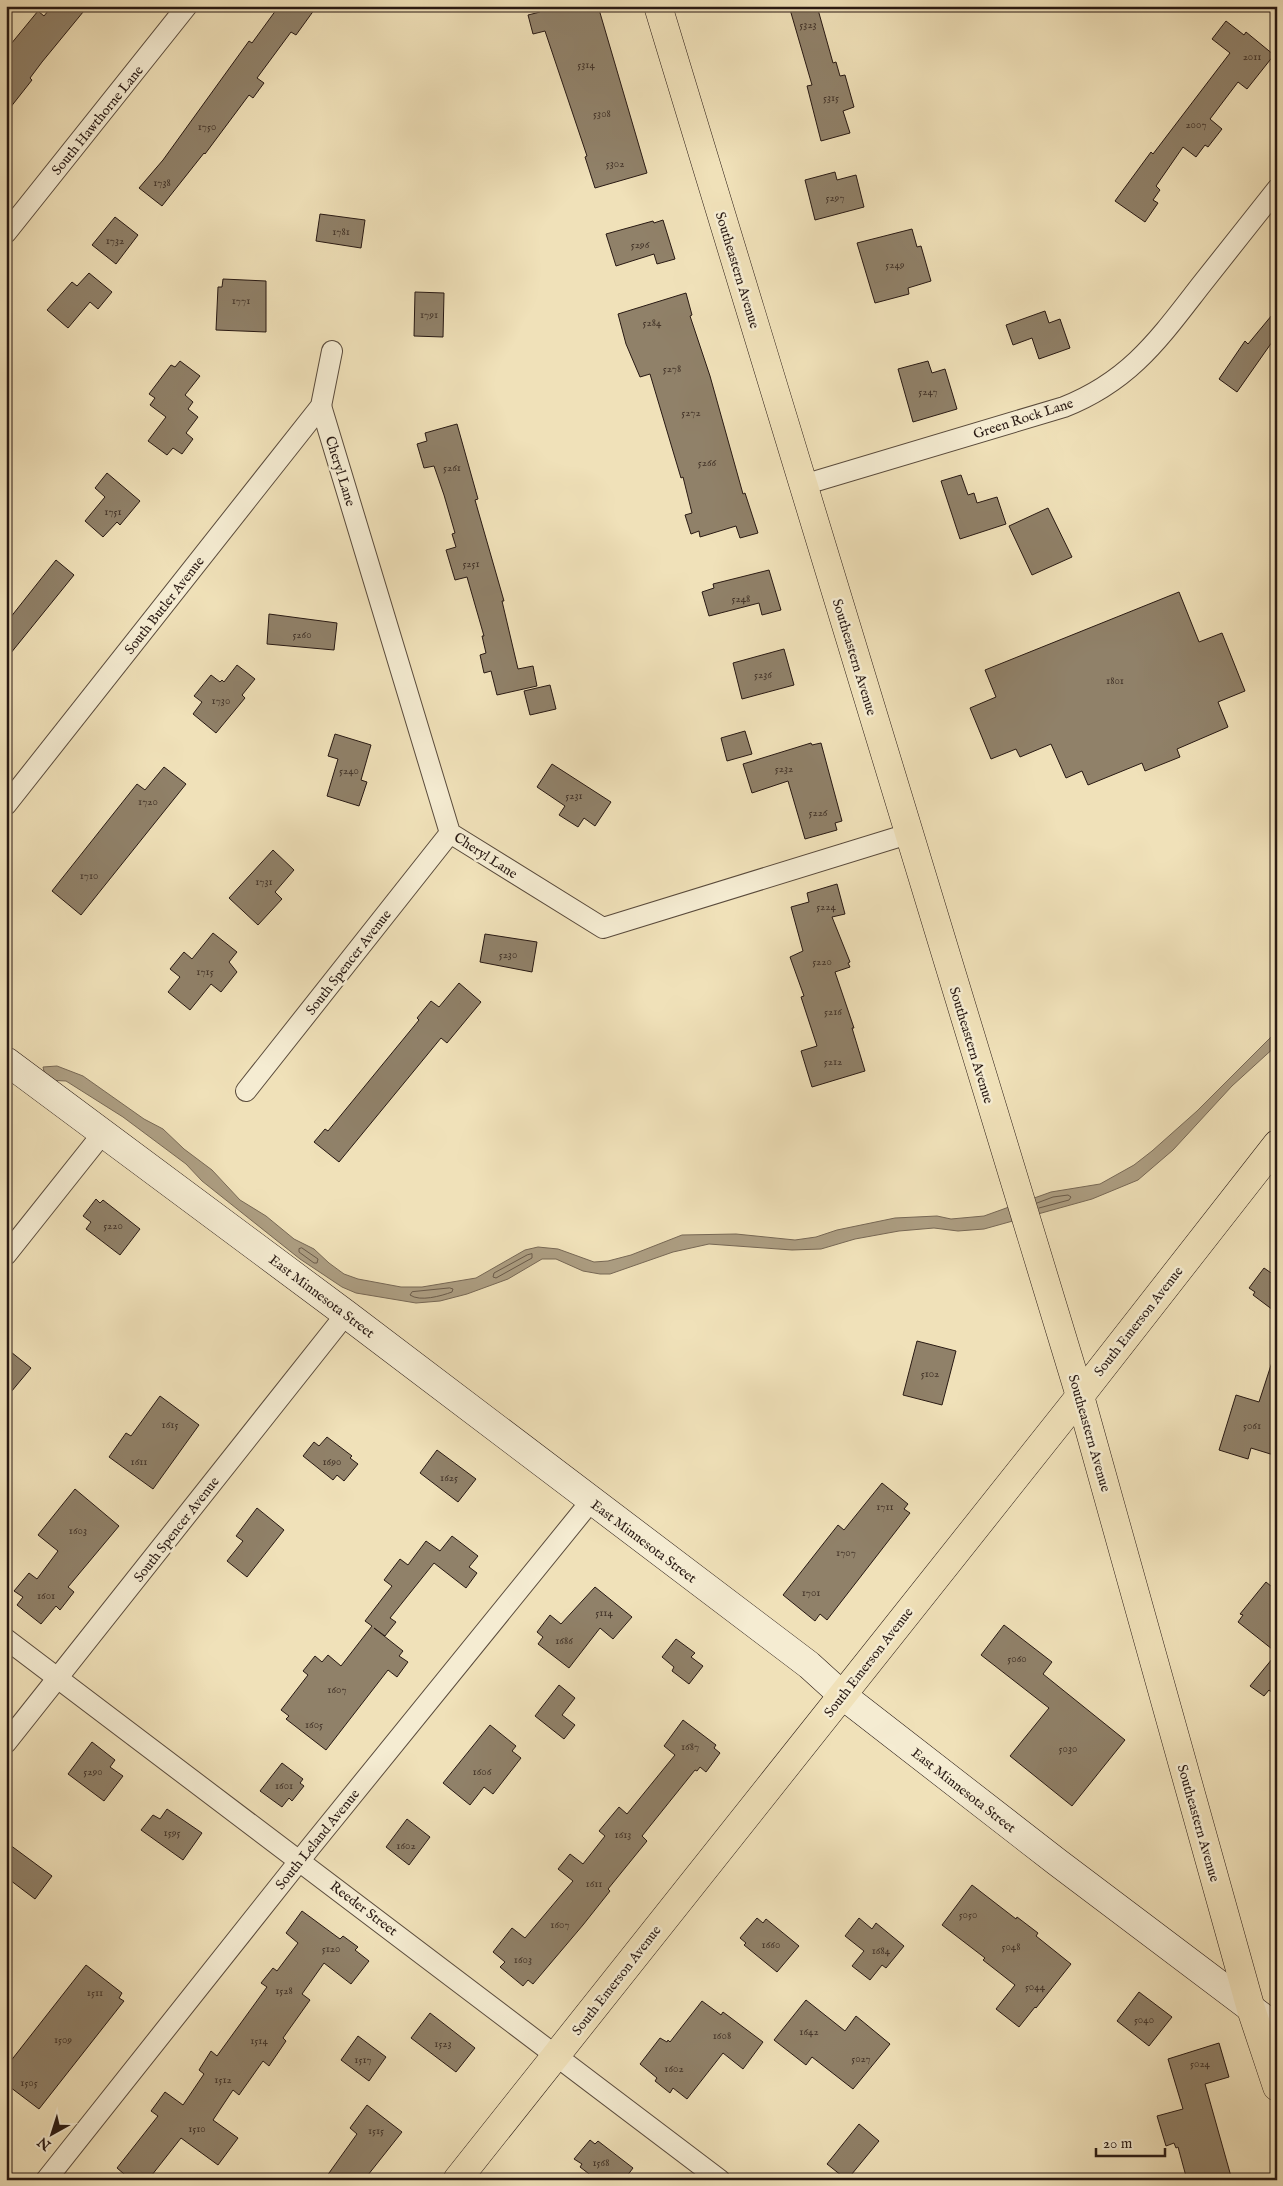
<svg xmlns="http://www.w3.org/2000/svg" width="1283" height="2186" font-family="'IM FELL English',serif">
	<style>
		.water { fill: #ac9d81; stroke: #776855 }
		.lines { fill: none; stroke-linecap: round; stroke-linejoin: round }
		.shore { stroke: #6a5b4a; stroke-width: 1 }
		.building { fill: #908169; stroke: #281913 }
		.street-casing { stroke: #5a4b3c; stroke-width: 22 }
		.secondary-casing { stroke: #281913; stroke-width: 29 }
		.primary-casing { stroke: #281913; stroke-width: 29 }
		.street { stroke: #f5ecd2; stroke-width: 20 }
		.secondary { stroke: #f5ecd2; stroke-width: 28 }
		.primary { stroke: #f0e1b9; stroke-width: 28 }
		.labels { text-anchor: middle; stroke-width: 5; stroke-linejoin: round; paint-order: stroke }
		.number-label { font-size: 11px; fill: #423328 }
		.street-label { font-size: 14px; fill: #281913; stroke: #f5ecd2 }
	</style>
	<rect width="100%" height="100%" fill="#f0e1b9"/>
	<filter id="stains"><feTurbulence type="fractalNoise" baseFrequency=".004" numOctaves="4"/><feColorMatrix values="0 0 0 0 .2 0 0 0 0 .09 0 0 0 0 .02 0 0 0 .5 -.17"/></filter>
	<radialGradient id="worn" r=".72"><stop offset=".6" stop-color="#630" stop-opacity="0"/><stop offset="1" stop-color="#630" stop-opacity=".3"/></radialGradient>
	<!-- water -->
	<polygon class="water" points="1277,1031 1277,1045 1232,1086 1173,1150 1138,1180 1092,1199 984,1229 958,1231 934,1228 899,1231 855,1239 821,1249 792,1250 709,1244 673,1252 610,1274 600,1274 583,1271 556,1259 542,1259 508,1279 467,1294 440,1301 416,1303 356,1293 342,1287 300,1259 202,1181 186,1164 123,1117 66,1081 46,1080 43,1067 57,1066 83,1076 144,1119 163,1129 184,1149 212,1170 240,1200 266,1216 294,1239 314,1249 329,1263 344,1274 358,1279 401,1287 422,1287 476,1278 525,1250 538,1247 558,1249 594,1262 608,1261 631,1255 682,1235 736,1234 795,1240 816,1237 837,1230 895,1218 937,1216 951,1219 984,1216 1051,1192 1100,1184 1134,1165 1152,1151 1197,1111"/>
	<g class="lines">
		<!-- shore -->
		<g class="shore">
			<polyline points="1037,1203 1053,1197 1068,1195 1071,1197 1069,1200 1039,1208"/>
			<polygon points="302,1248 318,1259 317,1263 314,1263 299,1252 299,1249"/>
			<polygon points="532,1254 532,1258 496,1278 493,1277 494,1273 527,1255"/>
			<path d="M450,1288L453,1289L452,1292C441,1296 420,1302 410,1295L412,1292Z"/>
		</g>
	</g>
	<!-- building -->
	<g class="building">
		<polygon points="52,6 88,6 42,62 30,78 32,80 6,113 6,50 38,11 44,16"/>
		<polygon points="279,6 317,6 296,35 291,32 257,78 264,83 253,98 249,95 205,154 204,153 162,206 139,188 163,160 249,41 252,43"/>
		<polygon points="539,6 598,6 647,173 595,188 585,157 587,156 545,31 533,34 528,15 540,12"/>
		<polygon points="789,6 817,6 833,63 836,62 840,76 845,75 854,107 843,111 850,133 821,141 807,86 812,85"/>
		<polygon points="1226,21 1244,35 1246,32 1274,55 1247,89 1238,82 1210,119 1222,129 1208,147 1205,145 1196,157 1183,147 1156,186 1160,190 1153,200 1158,203 1145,222 1115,201 1151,152 1153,154 1230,53 1212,39"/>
		<polygon points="835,172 837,180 856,175 864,207 815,220 805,180"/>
		<polygon points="320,214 365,220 361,248 316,241"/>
		<polygon points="115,217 138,235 116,264 92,245"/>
		<polygon points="663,220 675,259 657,264 654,254 616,266 606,234 653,221 654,223"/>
		<polygon points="912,229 917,247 921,246 931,281 908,288 909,294 875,303 857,243"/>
		<polygon points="89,273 112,292 98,309 90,302 68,328 47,310 72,282 77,286"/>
		<polygon points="223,279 266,281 266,332 216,330 218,287 222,287"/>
		<polygon points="415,292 444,293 443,337 414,336"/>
		<polygon points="686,293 692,315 690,316 710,376 743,494 745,493 758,533 740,538 736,526 700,537 699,531 691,534 685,515 692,513 683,477 681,478 650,374 640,377 626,344 618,314"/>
		<polygon points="1277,309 1277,335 1237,392 1219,379 1245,341 1248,344"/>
		<polygon points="1045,311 1049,323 1060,319 1070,348 1039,359 1032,338 1013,345 1006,325"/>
		<polygon points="180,361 200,376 185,395 193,402 188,409 198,417 186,433 193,439 182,454 173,448 167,455 148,441 166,417 150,405 155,398 149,394 171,365 175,367"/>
		<polygon points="928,361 932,373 945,369 957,409 913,422 898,369"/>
		<polygon points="457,424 478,499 475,500 504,601 502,601 518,669 533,666 537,686 497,695 491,671 484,673 480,655 486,653 482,636 484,636 467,577 455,580 446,550 456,547 452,534 455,533 444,495 434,466 424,468 417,444 427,441 425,433"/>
		<polygon points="107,473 140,501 120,525 117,522 103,537 85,521 105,497 95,488"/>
		<polygon points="961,475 968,495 974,493 977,503 997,497 1006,524 960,539 941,481"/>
		<polygon points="1048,508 1072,557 1032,575 1009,526"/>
		<polygon points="56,560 74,575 6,659 6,623"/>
		<polygon points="769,570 781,610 762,615 759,603 709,616 702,592 714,588 713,584"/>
		<polygon points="1179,592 1199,642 1222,633 1245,691 1218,702 1228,727 1177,749 1180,757 1145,771 1142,763 1088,785 1082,771 1066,778 1051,744 1020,757 1016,749 991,759 970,708 996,697 985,670"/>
		<polygon points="269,614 337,623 334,650 267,644"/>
		<polygon points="784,649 794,685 742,699 733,663"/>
		<polygon points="237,665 255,679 242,695 245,698 216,733 193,714 202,702 194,696 211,675 220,682 222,680 224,682"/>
		<polygon points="550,685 556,709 530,715 524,691"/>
		<polygon points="745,731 752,754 727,761 721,738"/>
		<polygon points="335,734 371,745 361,780 367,782 359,806 327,796 338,759 328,756"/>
		<polygon points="811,743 812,745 821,743 842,821 835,823 837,830 805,839 788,781 752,793 743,764"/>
		<polygon points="552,764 611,802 595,826 584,818 578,827 559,815 565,806 537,787"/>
		<polygon points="164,767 186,784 81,915 52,891 137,784 145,790"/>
		<polygon points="273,850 294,870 275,892 282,899 258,925 229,898"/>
		<polygon points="837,884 845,914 832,917 850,962 848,963 850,967 835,972 854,1028 852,1028 865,1071 812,1087 801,1051 817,1046 801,997 804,996 790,957 803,951 791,907 809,902 807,893"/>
		<polygon points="213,933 237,952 229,962 237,972 221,992 211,984 190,1010 168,992 180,977 170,969 184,952 192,959"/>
		<polygon points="485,934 537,942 532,972 480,962"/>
		<polygon points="459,983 481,1002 447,1043 441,1038 339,1162 314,1142 325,1129 328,1131 419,1020 417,1018 431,1001 439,1007"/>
		<polygon points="96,1199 100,1203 103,1200 140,1229 120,1255 86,1229 91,1222 83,1216"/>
		<polygon points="1264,1268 1277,1277 1277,1313 1253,1295 1255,1292 1249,1288"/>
		<polygon points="917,1341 956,1351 942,1405 903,1395"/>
		<polygon points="6,1348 31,1368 6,1398"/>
		<polygon points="1273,1359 1277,1359 1277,1456 1251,1448 1248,1459 1219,1450 1236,1395 1259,1402"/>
		<polygon points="160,1396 199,1425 153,1489 109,1457 126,1433 131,1436"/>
		<polygon points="327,1437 352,1456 350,1458 358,1464 344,1481 337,1475 333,1480 303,1456 314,1442 319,1446"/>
		<polygon points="437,1450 476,1479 458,1502 420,1473"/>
		<polygon points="882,1483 908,1504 904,1509 910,1513 827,1620 820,1614 815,1621 783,1595 838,1525 844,1530"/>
		<polygon points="75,1489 119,1526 68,1587 74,1592 60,1610 56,1606 41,1624 17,1605 23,1597 14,1591 29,1573 37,1579 58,1551 38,1535"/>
		<polygon points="257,1508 284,1530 247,1577 227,1561 243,1541 236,1536"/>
		<polygon points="452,1536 478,1556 469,1567 477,1573 466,1588 434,1563 390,1618 396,1622 385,1636 374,1628 403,1651 399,1656 408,1662 397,1677 388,1670 326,1750 286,1719 289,1716 281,1710 308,1675 303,1671 315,1656 322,1662 328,1655 341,1666 372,1626 365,1621 392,1586 384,1580 400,1559 408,1565 426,1541 440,1551"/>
		<polygon points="1266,1582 1277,1591 1277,1696 1269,1690 1264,1696 1250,1686 1277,1653 1238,1622 1243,1615 1240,1614"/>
		<polygon points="595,1587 632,1617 613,1639 600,1628 569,1668 538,1644 543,1637 537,1632 550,1615 561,1624"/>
		<polygon points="1004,1625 1052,1662 1043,1674 1125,1740 1072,1806 1010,1756 1049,1708 981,1655"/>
		<polygon points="676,1639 695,1653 691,1657 703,1666 689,1684 672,1671 674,1667 662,1657"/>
		<polygon points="559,1685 575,1698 562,1715 575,1725 564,1739 535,1716"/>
		<polygon points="683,1720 716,1745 714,1748 720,1753 706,1772 700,1767 697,1771 695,1770 642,1836 647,1841 608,1889 610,1891 583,1925 533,1984 528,1980 523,1986 500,1967 505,1962 493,1952 512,1928 525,1938 573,1881 558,1869 570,1854 583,1864 605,1836 599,1831 619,1807 627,1814 675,1755 664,1746"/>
		<polygon points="490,1725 516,1746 512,1751 521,1758 493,1794 484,1787 470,1805 443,1783"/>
		<polygon points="92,1742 115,1760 110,1767 123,1776 104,1801 68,1774"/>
		<polygon points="282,1763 303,1779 300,1783 304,1786 292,1801 289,1798 282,1807 260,1791"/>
		<polygon points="167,1809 202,1833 183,1860 141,1830 153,1815 160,1819"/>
		<polygon points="407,1819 430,1837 409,1865 386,1847"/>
		<polygon points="6,1842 52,1876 35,1899 6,1877"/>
		<polygon points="972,1885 1016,1919 1017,1917 1038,1933 1036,1936 1071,1964 1036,2008 1035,2007 1019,2027 996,2009 1015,1985 983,1960 985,1958 942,1925"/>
		<polygon points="302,1911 340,1939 343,1936 358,1947 355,1950 369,1961 351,1984 324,1963 302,1994 310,2000 283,2038 286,2041 269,2066 263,2061 239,2095 233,2090 213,2120 238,2138 218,2165 181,2138 148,2180 131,2180 117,2168 158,2116 151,2111 165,2092 183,2105 204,2074 199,2070 211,2051 217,2056 267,1987 261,1983 273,1968 277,1971 298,1943 286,1933"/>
		<polygon points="757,1918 763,1923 766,1919 799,1946 777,1972 744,1945 746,1943 740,1938"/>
		<polygon points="859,1918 872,1929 876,1923 904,1946 886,1968 882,1965 870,1980 852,1966 864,1951 845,1936"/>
		<polygon points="86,1965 122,1993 119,1998 124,2001 39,2109 6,2084 6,2067"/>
		<polygon points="1139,1992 1172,2017 1149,2046 1117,2021"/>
		<polygon points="806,2000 845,2031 856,2016 890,2044 853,2089 812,2057 806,2065 774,2040"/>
		<polygon points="702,2001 721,2015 723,2012 763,2042 743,2069 723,2053 687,2099 673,2088 670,2093 655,2081 657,2078 640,2064 660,2038 667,2042 668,2040 670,2042"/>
		<polygon points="430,2013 475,2048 456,2072 411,2038"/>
		<polygon points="358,2036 386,2057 369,2081 341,2060"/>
		<polygon points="1219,2043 1229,2077 1205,2084 1232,2180 1187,2180 1178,2147 1176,2148 1174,2143 1166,2146 1157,2116 1183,2109 1168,2059"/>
		<polygon points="367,2105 402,2132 364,2180 324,2180 357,2134 350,2128"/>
		<polygon points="859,2124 879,2141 847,2180 827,2164"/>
		<polygon points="590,2140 595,2144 598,2141 633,2168 624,2180 597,2180 580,2167 582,2164 574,2159"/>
	</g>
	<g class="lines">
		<defs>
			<g id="street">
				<polyline points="6,233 187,6"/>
				<polyline points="321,406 450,833 603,928 908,834"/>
				<path d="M803,485L1064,407C1130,381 1159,339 1201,285C1226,253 1252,221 1277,189"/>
				<polyline points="6,805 321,406 332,351"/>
				<polyline points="246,1091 450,833"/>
				<polyline points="6,1255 103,1133"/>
				<polyline points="6,1639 720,2180"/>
				<polyline points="6,1743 346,1314"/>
				<polyline points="46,2180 300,1860 591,1501"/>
			</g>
			<polyline id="secondary" points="6,1061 346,1314 809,1665 842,1695 1057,1862 1277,2028"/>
			<g id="primary">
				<polyline points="658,6 1080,1396 1251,2009 1277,2087"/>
				<polyline points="457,2180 1080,1396 1277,1144"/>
			</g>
		</defs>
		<!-- street casing -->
		<use href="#street" class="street-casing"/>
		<!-- secondary casing -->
		<use href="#secondary" class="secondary-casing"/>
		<!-- primary casing -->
		<use href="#primary" class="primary-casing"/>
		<!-- street -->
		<use href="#street" class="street"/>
		<!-- secondary -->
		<use href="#secondary" class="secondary"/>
		<!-- primary -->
		<use href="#primary" class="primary"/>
	</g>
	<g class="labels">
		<!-- number labels -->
		<g class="number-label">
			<text x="808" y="28">5323</text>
			<text x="1252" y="60">2011</text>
			<text x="586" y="68">5314</text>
			<text x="831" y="101">5315</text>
			<text x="602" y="117">5308</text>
			<text x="1196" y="128">2007</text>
			<text x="207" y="130">1750</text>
			<text x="615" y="167">5302</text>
			<text x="162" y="186">1738</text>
			<text x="835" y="201">5297</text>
			<text x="341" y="235">1781</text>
			<text x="115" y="244">1732</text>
			<text x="640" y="248">5296</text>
			<text x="895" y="268">5249</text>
			<text x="241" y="304">1771</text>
			<text x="429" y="318">1791</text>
			<text x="652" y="326">5284</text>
			<text x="672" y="372">5278</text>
			<text x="928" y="395">5247</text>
			<text x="691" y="416">5272</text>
			<text x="707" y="466">5266</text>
			<text x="452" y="471">5261</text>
			<text x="113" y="515">1751</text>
			<text x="471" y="567">5251</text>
			<text x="741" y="602">5248</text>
			<text x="302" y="638">5260</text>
			<text x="763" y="678">5236</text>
			<text x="1115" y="684">1801</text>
			<text x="221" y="704">1730</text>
			<text x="784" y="772">5232</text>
			<text x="349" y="774">5240</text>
			<text x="574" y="799">5231</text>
			<text x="148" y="805">1720</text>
			<text x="818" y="816">5226</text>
			<text x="89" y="879">1710</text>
			<text x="264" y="885">1731</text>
			<text x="826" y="910">5224</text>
			<text x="508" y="958">5230</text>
			<text x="822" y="965">5220</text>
			<text x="205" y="975">1715</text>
			<text x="833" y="1015">5216</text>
			<text x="833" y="1065">5212</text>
			<text x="113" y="1229">5220</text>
			<text x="930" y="1377">5102</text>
			<text x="170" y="1428">1615</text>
			<text x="1252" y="1429">5061</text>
			<text x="139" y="1465">1611</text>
			<text x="332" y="1465">1690</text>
			<text x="449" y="1481">1625</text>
			<text x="885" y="1510">1711</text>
			<text x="78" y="1534">1603</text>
			<text x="846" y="1556">1707</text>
			<text x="811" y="1596">1701</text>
			<text x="46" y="1599">1601</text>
			<text x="604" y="1616">5114</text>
			<text x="564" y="1644">1686</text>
			<text x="1017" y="1662">5060</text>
			<text x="337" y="1693">1607</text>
			<text x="314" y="1728">1605</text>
			<text x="690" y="1750">1687</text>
			<text x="1068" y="1752">5030</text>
			<text x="93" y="1775">5290</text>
			<text x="482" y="1775">1606</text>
			<text x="284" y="1789">1601</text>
			<text x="172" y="1836">1595</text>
			<text x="623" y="1838">1613</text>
			<text x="406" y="1849">1602</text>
			<text x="594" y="1887">1611</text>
			<text x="968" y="1918">5050</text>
			<text x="560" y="1928">1607</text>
			<text x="771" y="1948">1660</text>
			<text x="1011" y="1950">5048</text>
			<text x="331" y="1952">5120</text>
			<text x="881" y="1954">1684</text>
			<text x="523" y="1963">1603</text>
			<text x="1035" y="1990">5044</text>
			<text x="284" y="1994">1528</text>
			<text x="95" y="1996">1511</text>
			<text x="1144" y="2023">5040</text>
			<text x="809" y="2035">1642</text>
			<text x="722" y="2039">1608</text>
			<text x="63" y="2043">1509</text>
			<text x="259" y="2044">1514</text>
			<text x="443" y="2047">1523</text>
			<text x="861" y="2062">5027</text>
			<text x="363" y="2063">1517</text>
			<text x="1200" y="2067">5024</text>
			<text x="674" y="2072">1602</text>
			<text x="223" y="2083">1512</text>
			<text x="29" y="2086">1505</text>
			<text x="197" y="2132">1510</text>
			<text x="376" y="2134">1515</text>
			<text x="601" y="2166">1568</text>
		</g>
		<!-- street labels -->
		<g class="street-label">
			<text transform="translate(97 120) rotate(-51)" y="5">South Hawthorne Lane</text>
			<text transform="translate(738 270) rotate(73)" y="5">Southeastern Avenue</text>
			<text transform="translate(1023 418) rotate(-18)" y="5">Green Rock Lane</text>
			<text transform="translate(341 471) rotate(73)" y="5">Cheryl Lane</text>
			<text transform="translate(164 605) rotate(-52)" y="5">South Butler Avenue</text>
			<text transform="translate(855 657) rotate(73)" y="5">Southeastern Avenue</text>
			<text transform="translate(486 855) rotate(33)" y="5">Cheryl Lane</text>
			<text transform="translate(348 962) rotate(-52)" y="5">South Spencer Avenue</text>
			<text transform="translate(972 1045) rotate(73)" y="5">Southeastern Avenue</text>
			<text transform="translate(322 1296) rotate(37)" y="5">East Minnesota Street</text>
			<text transform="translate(1138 1321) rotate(-52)" y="5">South Emerson Avenue</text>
			<text transform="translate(1090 1433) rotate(74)" y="5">Southeastern Avenue</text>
			<text transform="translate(176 1529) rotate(-52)" y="5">South Spencer Avenue</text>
			<text transform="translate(644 1541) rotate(37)" y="5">East Minnesota Street</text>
			<text transform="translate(868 1662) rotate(-52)" y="5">South Emerson Avenue</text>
			<text transform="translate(964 1790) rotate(38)" y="5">East Minnesota Street</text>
			<text transform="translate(1199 1823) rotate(74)" y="5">Southeastern Avenue</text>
			<text transform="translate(317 1839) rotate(-51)" y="5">South Leland Avenue</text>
			<text transform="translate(364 1908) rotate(37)" y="5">Reeder Street</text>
			<text transform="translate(616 1980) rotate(-52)" y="5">South Emerson Avenue</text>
		</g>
	</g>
	<!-- margin -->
	<rect width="1283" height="2186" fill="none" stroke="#f0e1b9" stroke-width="25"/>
	<rect x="8" y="8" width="1268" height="2171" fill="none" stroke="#281913" stroke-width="2.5"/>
	<rect x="12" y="12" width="1258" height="2161" fill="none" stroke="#281913"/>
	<!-- north arrow -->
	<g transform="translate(52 2134) rotate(219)" stroke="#f5ecd2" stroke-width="4" paint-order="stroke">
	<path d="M0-4L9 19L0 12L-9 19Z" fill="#281913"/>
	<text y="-8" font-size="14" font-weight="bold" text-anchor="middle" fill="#281913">N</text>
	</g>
	<!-- scale -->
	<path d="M1096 2148v8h69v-8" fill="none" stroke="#281913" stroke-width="2.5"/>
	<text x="1103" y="2148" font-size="15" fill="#281913" stroke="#f5ecd2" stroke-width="4" paint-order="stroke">20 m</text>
	<rect width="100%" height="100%" filter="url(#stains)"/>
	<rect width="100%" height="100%" fill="url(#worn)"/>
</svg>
